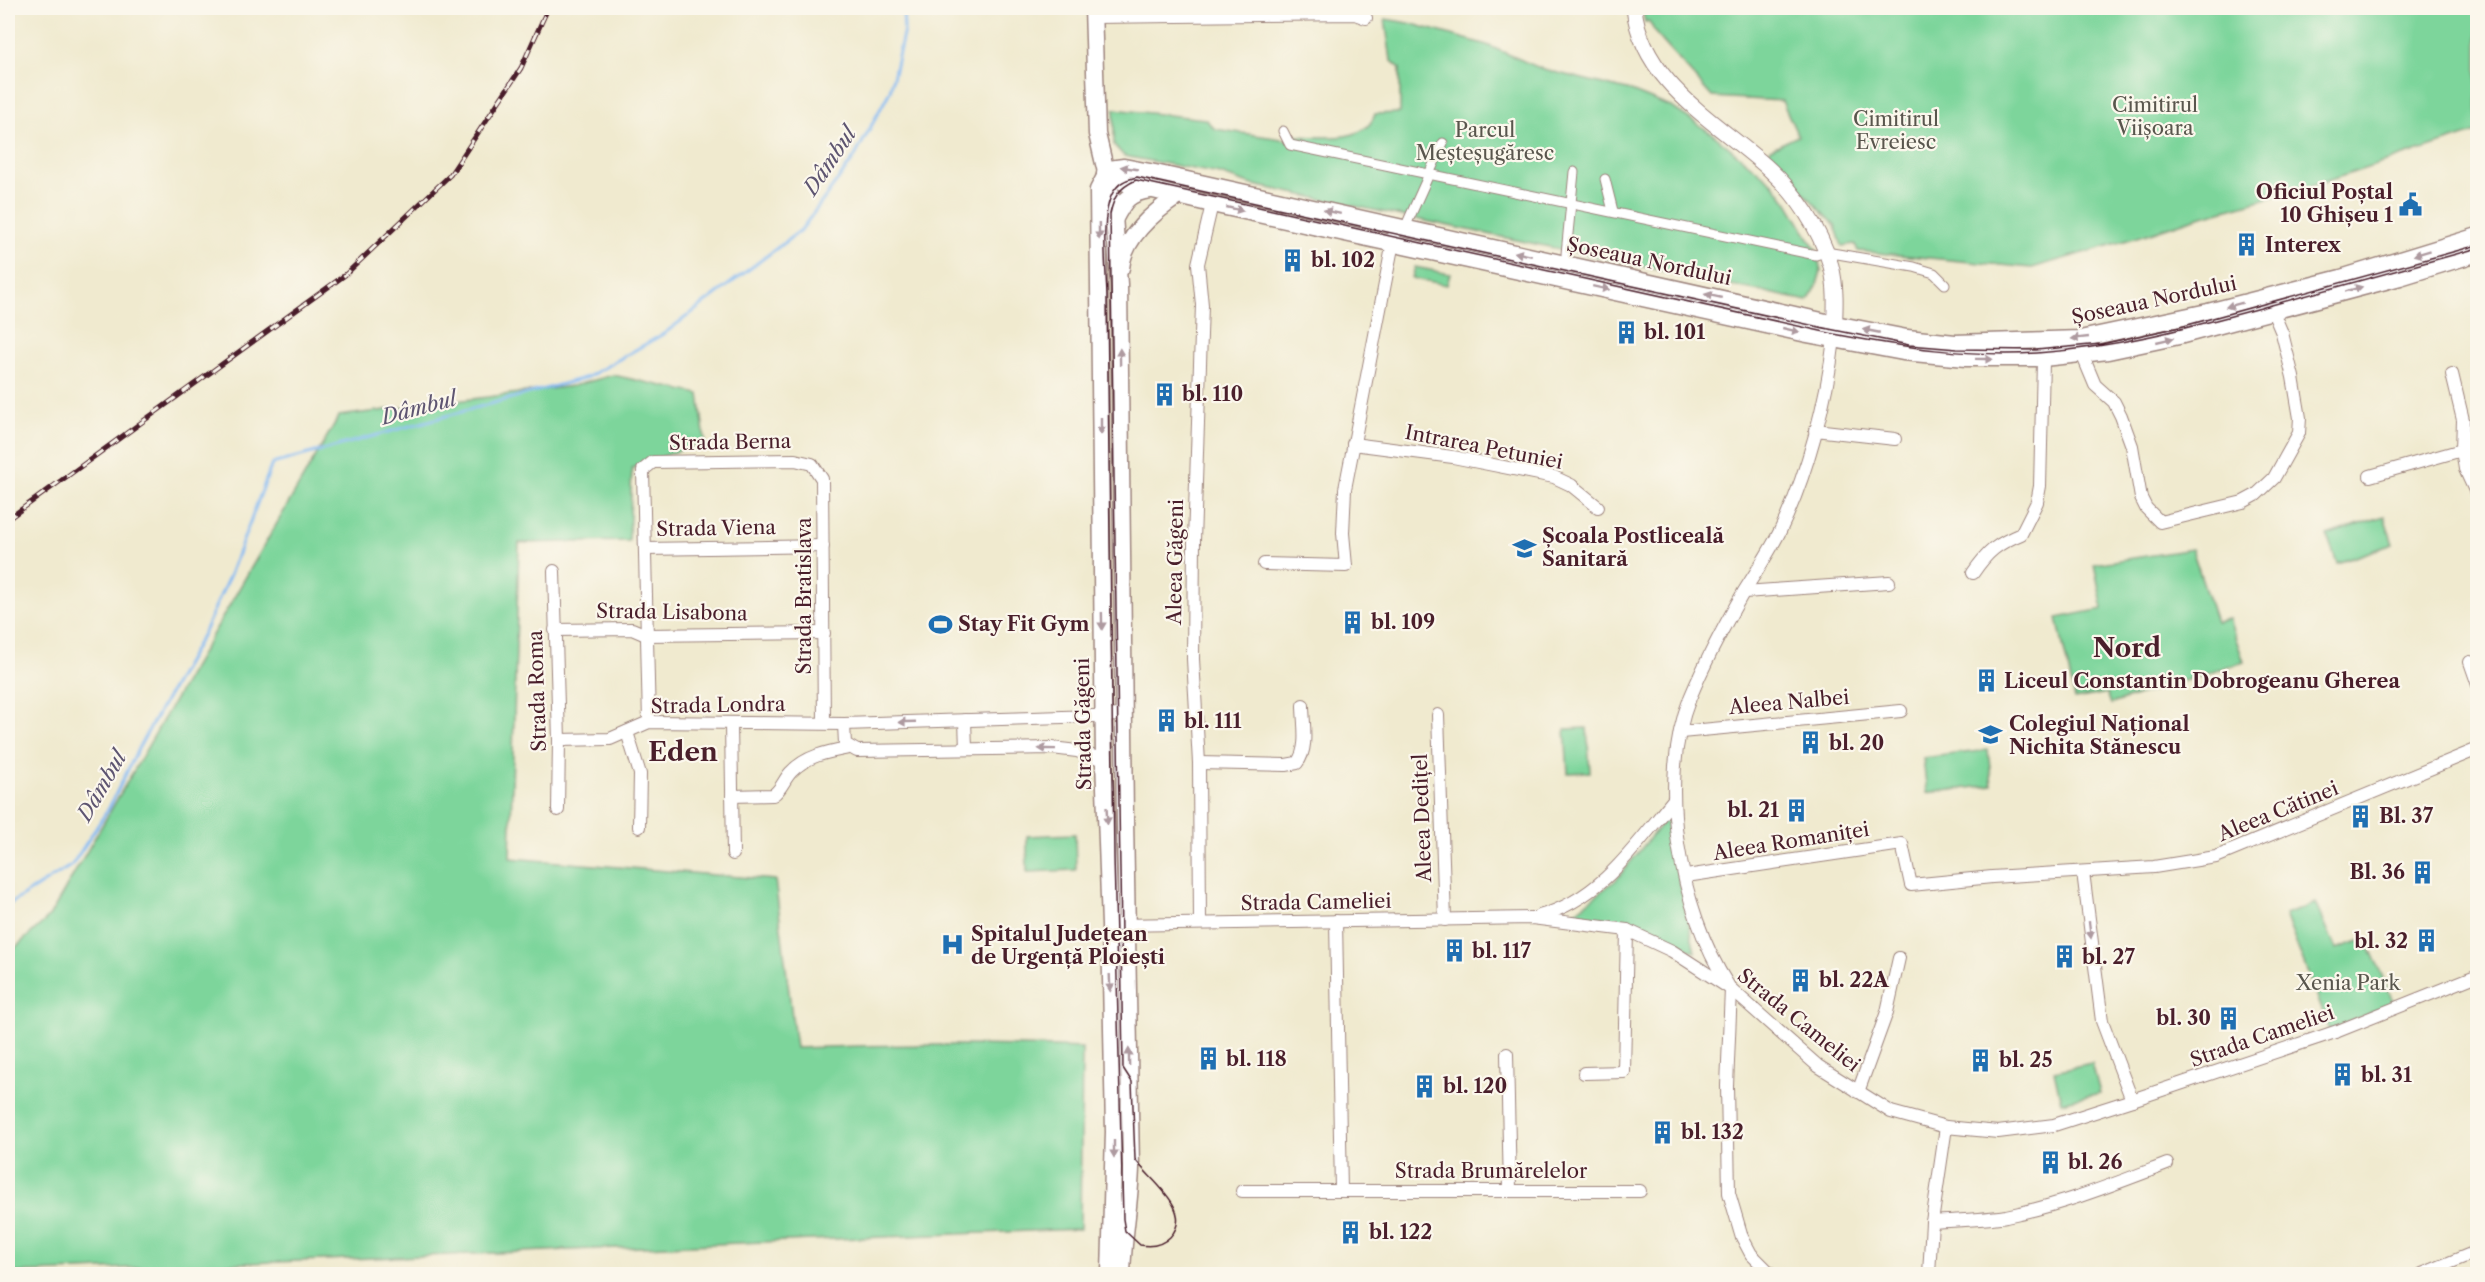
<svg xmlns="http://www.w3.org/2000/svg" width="2485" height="1282" font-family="'Libre Caslon Text',serif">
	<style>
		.green { fill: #7dd59b; stroke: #647a63; stroke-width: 1.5 }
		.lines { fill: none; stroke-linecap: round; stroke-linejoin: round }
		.stream { stroke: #83baf3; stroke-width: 3 }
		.pedestrian-casing { stroke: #9d847d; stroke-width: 11 }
		.minor-casing { stroke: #9d847d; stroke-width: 14 }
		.tertiary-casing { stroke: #9d847d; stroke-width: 17 }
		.secondary-casing { stroke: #9d847d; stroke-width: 19 }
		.pedestrian { stroke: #fff; stroke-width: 9 }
		.minor { stroke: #fff; stroke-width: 12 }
		.tertiary { stroke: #fff; stroke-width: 15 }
		.secondary { stroke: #fff; stroke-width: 16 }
		.tram { stroke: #4a1f2b; stroke-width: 1.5 }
		.rail-casing { stroke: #4a1f2b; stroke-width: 5 }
		.rail { stroke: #fbf7ec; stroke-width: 3; stroke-dasharray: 9; stroke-linecap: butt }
		.oneway { fill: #ae9aa0 }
		.labels { text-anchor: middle; stroke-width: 4.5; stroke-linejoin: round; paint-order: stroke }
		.park-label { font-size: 20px; fill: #59564d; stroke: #fbf7ec }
		.poi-label { font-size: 20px; font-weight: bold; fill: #4a1f2b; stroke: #fbf7ec; text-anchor: start }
		.street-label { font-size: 20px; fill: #4a1f2b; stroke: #fbf7ec }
		.water-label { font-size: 21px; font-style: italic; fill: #5e5571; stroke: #fbf7ec }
		.district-label { font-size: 26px; font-weight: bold; fill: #4a1f2b; stroke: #fbf7ec }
	</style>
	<rect width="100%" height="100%" fill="#fbf7ec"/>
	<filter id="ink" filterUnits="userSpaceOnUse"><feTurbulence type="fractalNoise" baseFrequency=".0167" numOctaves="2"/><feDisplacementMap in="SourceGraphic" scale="12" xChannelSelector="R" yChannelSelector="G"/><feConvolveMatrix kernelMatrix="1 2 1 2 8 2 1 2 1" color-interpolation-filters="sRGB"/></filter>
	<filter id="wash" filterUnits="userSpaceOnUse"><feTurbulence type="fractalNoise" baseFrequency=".008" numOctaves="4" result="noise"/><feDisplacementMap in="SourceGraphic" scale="24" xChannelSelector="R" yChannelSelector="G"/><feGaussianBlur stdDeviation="1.35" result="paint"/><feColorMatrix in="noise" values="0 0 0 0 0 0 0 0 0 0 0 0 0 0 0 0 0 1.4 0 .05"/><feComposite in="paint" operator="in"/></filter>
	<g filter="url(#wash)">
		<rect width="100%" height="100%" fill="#f0eacf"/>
		<!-- green -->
		<g class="green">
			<polygon points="1659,8 2477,8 2477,132 2315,185 2192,219 2138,237 2032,268 1858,251 1855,244 1842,246 1835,225 1767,155 1770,149 1798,136 1782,101 1712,97 1656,34 1649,21 1645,22 1642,9"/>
			<path d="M1385,19L1409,23L1487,45L1542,69L1631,91L1673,108L1710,132L1773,183L1788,203L1816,250L1821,271L1816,288L1808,301L1788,297L1249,184L1220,174L1124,156L1114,145V109L1205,119L1215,129L1288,140L1291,136C1316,136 1366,145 1375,114L1400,113V68L1391,60Z"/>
			<polygon points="1415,267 1450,274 1447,285 1412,278"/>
			<path d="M613,375L699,394L705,441L632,468L629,541L519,543L510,858L775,880L796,1048C891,1044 986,1044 1082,1048L1080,1229L8,1273V954L49,917L339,416L573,386Z"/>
			<polygon points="2384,516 2393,544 2337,563 2327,535"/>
			<polygon points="2192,549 2216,622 2229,619 2244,662 2111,704 2107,693 2075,699 2057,618 2103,609 2094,564"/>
			<polygon points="1587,728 1590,772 1568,773 1565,729"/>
			<polygon points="1988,750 1992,785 1927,793 1923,758"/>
			<polygon points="1666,818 1695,952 1630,924 1573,913 1616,880"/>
			<polygon points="1075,834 1076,870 1027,872 1027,836"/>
			<polygon points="2316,903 2336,949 2366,939 2394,1003 2330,1030 2285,915"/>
			<polygon points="2092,1063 2100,1093 2061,1102 2054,1071"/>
		</g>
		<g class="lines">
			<!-- stream -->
			<polyline class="stream" points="8,905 72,865 109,808 138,749 204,632 231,572 272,464 588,377 665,333 801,230 854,158 890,91 904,30 903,8"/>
		</g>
	</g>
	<g filter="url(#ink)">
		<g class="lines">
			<defs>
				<g id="pedestrian">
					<polyline points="1283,131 1290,145 1816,255 1826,252 1914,267 1934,273 1945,284"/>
					<polyline points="1605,179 1613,211"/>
					<polyline points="1408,221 1443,143"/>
					<polyline points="1566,254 1574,172"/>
				</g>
				<g id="minor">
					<polyline points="1094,17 1355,14 1366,18"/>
					<polyline points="2082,354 2095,385 2114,402 2121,416 2132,446 2141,498 2146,508 2160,522 2243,502 2256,495 2274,478 2299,433 2300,418 2293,377 2282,333 2270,305"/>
					<polyline points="1815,430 1895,439"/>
					<polyline points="1353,444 1453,457 1554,477 1571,485 1598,507"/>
					<polyline points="2462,450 2465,469 2478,497"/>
					<polyline points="2370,476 2462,450 2463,420 2452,374"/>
					<polyline points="645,549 823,546"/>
					<polyline points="1264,564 1346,566 1343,533 1345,489 1396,227"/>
					<polyline points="554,571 559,740 558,810"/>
					<path d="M1973,573C1988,551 1997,544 2021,534L2037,502L2040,486L2043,361L2041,342"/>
					<polyline points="1744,592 1889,582"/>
					<polyline points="555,630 632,629 646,635 824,633"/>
					<polyline points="2470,662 2478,685"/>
					<polyline points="1438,715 1445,920"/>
					<polyline points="965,720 966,749"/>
					<polyline points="649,722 643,470 653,462 795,460 812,464 822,479 824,723"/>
					<polyline points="731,723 733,854"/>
					<polyline points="844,724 845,744 857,751 1052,748 1077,751 1104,760"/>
					<polyline points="627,732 640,774 639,827"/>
					<polyline points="1681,732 1901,711"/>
					<polyline points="559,740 610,739 649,722 844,724 1124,715"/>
					<path d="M1199,763L1286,765L1297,763C1309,748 1303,723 1303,705"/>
					<path d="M732,796L773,795C782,789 784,779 791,772C806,756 827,752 848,748"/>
					<polyline points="2083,872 2102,1021 2132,1100"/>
					<polyline points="1686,876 1902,844 1911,885 1992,877 2154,867 2216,857 2478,749"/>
					<path d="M1539,916C1601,899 1635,846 1674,799"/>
					<polyline points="1336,921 1341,1191"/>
					<polyline points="1200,923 1199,763 1193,659 1194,541 1202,305 1198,264 1212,204"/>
					<polyline points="1120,925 1532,918 1627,930 1672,951 1731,989 1818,1066 1891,1112 1946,1127 1998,1132 2054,1125 2132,1100 2338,1031 2478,975"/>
					<path d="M1728,985C1680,910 1656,783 1690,698C1705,662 1724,626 1743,593C1756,572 1769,553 1780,531C1807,476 1827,399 1834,339"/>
					<polyline points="1731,989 1727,1086 1729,1193 1742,1237 1751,1254 1771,1274"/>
					<polyline points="1507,1054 1510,1190"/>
					<polyline points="1584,1073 1624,1072 1627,930"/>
					<polyline points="1858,1092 1887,1012 1899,958"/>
					<polyline points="1242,1191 1640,1191"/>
					<path d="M1932,1222C1956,1220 1982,1220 2006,1216C2062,1205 2114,1184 2167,1164"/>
					<polyline points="1929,1274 1932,1222 1946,1127"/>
					<polyline points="2422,1274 2478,1251"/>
				</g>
				<path id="tertiary" d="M1634,8C1642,83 1717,122 1768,168C1797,194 1820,229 1831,266C1837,288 1835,312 1834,335"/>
				<g id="secondary">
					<path d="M1093,8L1097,134L1113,202L1119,284L1125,819L1131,1167C1130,1203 1123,1238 1122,1274"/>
					<polyline points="1105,174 1128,184 1212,204 1807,334 1903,352 1966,358 2043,358 2108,351 2179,336 2400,277 2478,253"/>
					<path d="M1114,220C1124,201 1128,193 1150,190"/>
					<path d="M1121,268C1124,236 1154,212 1178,196"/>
					<polyline points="1110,1274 1114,1132 1110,925 1104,760 1098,190 1109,169 1124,167 1155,173 1835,324 1907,338 1955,343 2080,339 2208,312 2341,278 2478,236"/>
				</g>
			</defs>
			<!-- pedestrian casing -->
			<use href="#pedestrian" class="pedestrian-casing"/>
			<!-- minor casing -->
			<use href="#minor" class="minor-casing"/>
			<!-- tertiary casing -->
			<use href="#tertiary" class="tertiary-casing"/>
			<!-- secondary casing -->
			<use href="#secondary" class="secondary-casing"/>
			<!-- pedestrian -->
			<use href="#pedestrian" class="pedestrian"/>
			<!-- minor -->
			<use href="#minor" class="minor"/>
			<!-- tertiary -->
			<use href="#tertiary" class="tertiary"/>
			<!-- secondary -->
			<use href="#secondary" class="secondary"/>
			<!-- tram -->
			<path class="tram" d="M2478,245L2180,327L2101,344L2036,350L1957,349L1909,345L1824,328L1137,177C1129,179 1121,181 1116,188C1098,209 1107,272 1107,299L1114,857L1123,1219L1125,1231L1140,1245C1151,1247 1162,1245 1170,1237C1196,1210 1148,1179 1135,1159L1132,1082L1123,1068L1110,214C1114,196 1119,188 1136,180L1834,334C1902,347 1968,357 2037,353C2116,348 2191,327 2268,306C2338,287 2408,268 2478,248"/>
			<defs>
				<polyline id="rail" points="8,519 345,275 450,175 521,68 548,8"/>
			</defs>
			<!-- rail casing -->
			<use href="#rail" class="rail-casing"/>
			<!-- rail -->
			<use href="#rail" class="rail"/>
		</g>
		<!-- one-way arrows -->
		<defs><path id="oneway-solid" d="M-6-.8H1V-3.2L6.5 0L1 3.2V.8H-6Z" transform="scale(1.5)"/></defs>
		<g class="oneway">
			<use href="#oneway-solid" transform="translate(1129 168) rotate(-171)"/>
			<use href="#oneway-solid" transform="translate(1235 209) rotate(13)"/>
			<use href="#oneway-solid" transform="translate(1332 212) rotate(-168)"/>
			<use href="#oneway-solid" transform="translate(1099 231) rotate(89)"/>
			<use href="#oneway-solid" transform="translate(2422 253) rotate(163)"/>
			<use href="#oneway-solid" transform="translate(1523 254) rotate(-168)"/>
			<use href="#oneway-solid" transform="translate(1601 288) rotate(12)"/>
			<use href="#oneway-solid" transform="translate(2354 289) rotate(-15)"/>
			<use href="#oneway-solid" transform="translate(1713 296) rotate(-168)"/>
			<use href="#oneway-solid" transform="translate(2234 305) rotate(165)"/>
			<use href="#oneway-solid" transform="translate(1791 330) rotate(13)"/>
			<use href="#oneway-solid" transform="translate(1871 331) rotate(-169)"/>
			<use href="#oneway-solid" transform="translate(2080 338) rotate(174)"/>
			<use href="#oneway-solid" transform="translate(2165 340) rotate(-13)"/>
			<use href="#oneway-solid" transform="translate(1120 357) rotate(-91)"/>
			<use href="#oneway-solid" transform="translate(1984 359) rotate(1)"/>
			<use href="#oneway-solid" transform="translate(1101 426) rotate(90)"/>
			<use href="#oneway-solid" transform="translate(1102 621) rotate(89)"/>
			<use href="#oneway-solid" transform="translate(907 722) rotate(178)"/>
			<use href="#oneway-solid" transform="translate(1047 749) rotate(-179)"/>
			<use href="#oneway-solid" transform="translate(1107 816) rotate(87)"/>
			<use href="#oneway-solid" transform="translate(2090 930) rotate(83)"/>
			<use href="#oneway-solid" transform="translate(1110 983) rotate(88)"/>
			<use href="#oneway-solid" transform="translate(1129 1057) rotate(-91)"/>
			<use href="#oneway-solid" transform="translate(1114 1149) rotate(90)"/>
		</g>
	</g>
	<!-- icons -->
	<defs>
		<symbol id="civic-bare" viewBox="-9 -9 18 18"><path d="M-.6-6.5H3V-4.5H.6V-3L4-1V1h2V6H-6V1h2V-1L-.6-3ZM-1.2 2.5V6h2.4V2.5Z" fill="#1f6fb2" stroke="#fbf7ec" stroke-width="2.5" paint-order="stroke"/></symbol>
		<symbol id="building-bare" viewBox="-9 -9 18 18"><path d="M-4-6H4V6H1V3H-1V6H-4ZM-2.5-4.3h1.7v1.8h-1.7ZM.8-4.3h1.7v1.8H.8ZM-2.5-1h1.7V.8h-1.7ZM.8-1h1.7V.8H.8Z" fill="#1f6fb2" stroke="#fbf7ec" stroke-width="2.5" paint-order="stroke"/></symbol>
		<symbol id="school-bare" viewBox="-9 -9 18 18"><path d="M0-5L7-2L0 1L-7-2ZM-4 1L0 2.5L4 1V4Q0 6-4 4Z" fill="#1f6fb2" stroke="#fbf7ec" stroke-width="2.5" paint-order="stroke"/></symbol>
		<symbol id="stadium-bare" viewBox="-9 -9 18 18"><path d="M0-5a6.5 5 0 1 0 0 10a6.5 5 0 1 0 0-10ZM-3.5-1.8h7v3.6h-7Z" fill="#1f6fb2" stroke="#fbf7ec" stroke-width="2.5" paint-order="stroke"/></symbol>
		<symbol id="hospital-bare" viewBox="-9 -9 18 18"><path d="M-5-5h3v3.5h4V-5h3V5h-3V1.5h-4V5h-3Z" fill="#1f6fb2" stroke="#fbf7ec" stroke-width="2.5" paint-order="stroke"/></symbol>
	</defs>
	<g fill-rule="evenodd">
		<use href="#civic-bare" x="2394" y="188" width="33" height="33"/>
		<use href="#building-bare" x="2230" y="228" width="33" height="33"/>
		<use href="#building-bare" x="1276" y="244" width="33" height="33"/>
		<use href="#building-bare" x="1610" y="316" width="33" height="33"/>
		<use href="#building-bare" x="1148" y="378" width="33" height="33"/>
		<use href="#school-bare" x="1508" y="532" width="33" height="33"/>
		<use href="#building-bare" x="1336" y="606" width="33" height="33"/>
		<use href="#stadium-bare" x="924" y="608" width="33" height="33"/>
		<use href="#building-bare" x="1970" y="664" width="33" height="33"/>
		<use href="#building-bare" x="1150" y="704" width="33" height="33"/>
		<use href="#school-bare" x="1974" y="718" width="33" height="33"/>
		<use href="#building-bare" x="1794" y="726" width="33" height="33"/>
		<use href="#building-bare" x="1780" y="794" width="33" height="33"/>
		<use href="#building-bare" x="2344" y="800" width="33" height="33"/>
		<use href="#building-bare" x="2406" y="856" width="33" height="33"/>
		<use href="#building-bare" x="2410" y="924" width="33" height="33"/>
		<use href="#hospital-bare" x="936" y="928" width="33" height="33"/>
		<use href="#building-bare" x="1438" y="934" width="33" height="33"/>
		<use href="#building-bare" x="2048" y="940" width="33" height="33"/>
		<use href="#building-bare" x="1784" y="964" width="33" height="33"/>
		<use href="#building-bare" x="2212" y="1002" width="33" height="33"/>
		<use href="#building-bare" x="1192" y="1042" width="33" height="33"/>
		<use href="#building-bare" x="1964" y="1044" width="33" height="33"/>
		<use href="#building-bare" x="2326" y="1058" width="33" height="33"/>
		<use href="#building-bare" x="1408" y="1070" width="33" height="33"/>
		<use href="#building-bare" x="1646" y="1116" width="33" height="33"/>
		<use href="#building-bare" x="2034" y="1146" width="33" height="33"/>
		<use href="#building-bare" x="1334" y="1216" width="33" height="33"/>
	</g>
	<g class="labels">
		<!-- park labels -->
		<g class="park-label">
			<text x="2155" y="112">Cimitirul<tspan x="2155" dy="23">Viișoara</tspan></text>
			<text x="1896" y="126">Cimitirul<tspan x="1896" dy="23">Evreiesc</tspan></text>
			<text x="1485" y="137">Parcul<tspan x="1485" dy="23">Meșteșugăresc</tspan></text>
			<text x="2348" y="990">Xenia Park</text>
		</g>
		<!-- poi labels -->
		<g class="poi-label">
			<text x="2393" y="199" text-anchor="end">Oficiul Poștal<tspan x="2393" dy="23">10 Ghișeu 1</tspan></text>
			<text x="2265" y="252">Interex</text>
			<text x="1311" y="267">bl. 102</text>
			<text x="1644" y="339">bl. 101</text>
			<text x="1182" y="401">bl. 110</text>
			<text x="1542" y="543">Școala Postliceală<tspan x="1542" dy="23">Sanitară</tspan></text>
			<text x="1371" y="629">bl. 109</text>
			<text x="958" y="631">Stay Fit Gym</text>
			<text x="2004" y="688">Liceul Constantin Dobrogeanu Gherea</text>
			<text x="1184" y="728">bl. 111</text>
			<text x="2009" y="731">Colegiul Național<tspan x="2009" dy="23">Nichita Stănescu</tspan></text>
			<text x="1829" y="750">bl. 20</text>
			<text x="1779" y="817" text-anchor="end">bl. 21</text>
			<text x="2379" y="823">Bl. 37</text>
			<text x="2405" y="879" text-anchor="end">Bl. 36</text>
			<text x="971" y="941">Spitalul Județean<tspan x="971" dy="23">de Urgență Ploiești</tspan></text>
			<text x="2408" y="948" text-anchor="end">bl. 32</text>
			<text x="1472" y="958">bl. 117</text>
			<text x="2082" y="964">bl. 27</text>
			<text x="1819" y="987">bl. 22A</text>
			<text x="2211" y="1025" text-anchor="end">bl. 30</text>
			<text x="1226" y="1066">bl. 118</text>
			<text x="1999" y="1067">bl. 25</text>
			<text x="2361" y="1082">bl. 31</text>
			<text x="1443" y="1093">bl. 120</text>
			<text x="1681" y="1139">bl. 132</text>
			<text x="2068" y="1169">bl. 26</text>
			<text x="1369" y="1239">bl. 122</text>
		</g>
		<!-- street labels -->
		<g class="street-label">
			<text transform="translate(1649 261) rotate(12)" y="7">Șoseaua Nordului</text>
			<text transform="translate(2154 300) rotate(-12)" y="7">Șoseaua Nordului</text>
			<text transform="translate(730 442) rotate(-1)" y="7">Strada Berna</text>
			<text transform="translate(1484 447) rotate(11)" y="7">Intrarea Petuniei</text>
			<text transform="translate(716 528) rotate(-1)" y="7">Strada Viena</text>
			<text transform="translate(1175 562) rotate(-89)" y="7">Aleea Găgeni</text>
			<text transform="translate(804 596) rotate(-90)" y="7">Strada Bratislava</text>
			<text transform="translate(672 612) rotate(1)" y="7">Strada Lisabona</text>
			<text transform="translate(537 691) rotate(-92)" y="7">Strada Roma</text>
			<text transform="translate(1789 702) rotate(-5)" y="7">Aleea Nalbei</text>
			<text transform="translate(718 705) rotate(-1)" y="7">Strada Londra</text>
			<text transform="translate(1083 724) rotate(-91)" y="7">Strada Găgeni</text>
			<text transform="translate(2278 811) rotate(-22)" y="7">Aleea Cătinei</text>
			<text transform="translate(1422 818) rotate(-92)" y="7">Aleea Dedițel</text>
			<text transform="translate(1791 841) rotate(-9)" y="7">Aleea Romaniței</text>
			<text transform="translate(1316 902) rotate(-1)" y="7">Strada Cameliei</text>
			<text transform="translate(1799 1020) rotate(39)" y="7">Strada Cameliei</text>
			<text transform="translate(2262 1036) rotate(-19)" y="7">Strada Cameliei</text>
			<text x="1491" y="1178">Strada Brumărelelor</text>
		</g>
		<!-- water labels -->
		<g class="water-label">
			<text transform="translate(830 161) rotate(-56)" y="7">Dâmbul</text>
			<text transform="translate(419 408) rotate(-15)" y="7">Dâmbul</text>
			<text transform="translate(102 786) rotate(-60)" y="7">Dâmbul</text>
		</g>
		<!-- district labels -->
		<g class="district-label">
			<text x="2127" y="657">Nord</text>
			<text x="683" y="761">Eden</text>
		</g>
	</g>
	<!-- margin -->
	<rect width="2485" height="1282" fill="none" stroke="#fbf7ec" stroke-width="30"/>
</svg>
